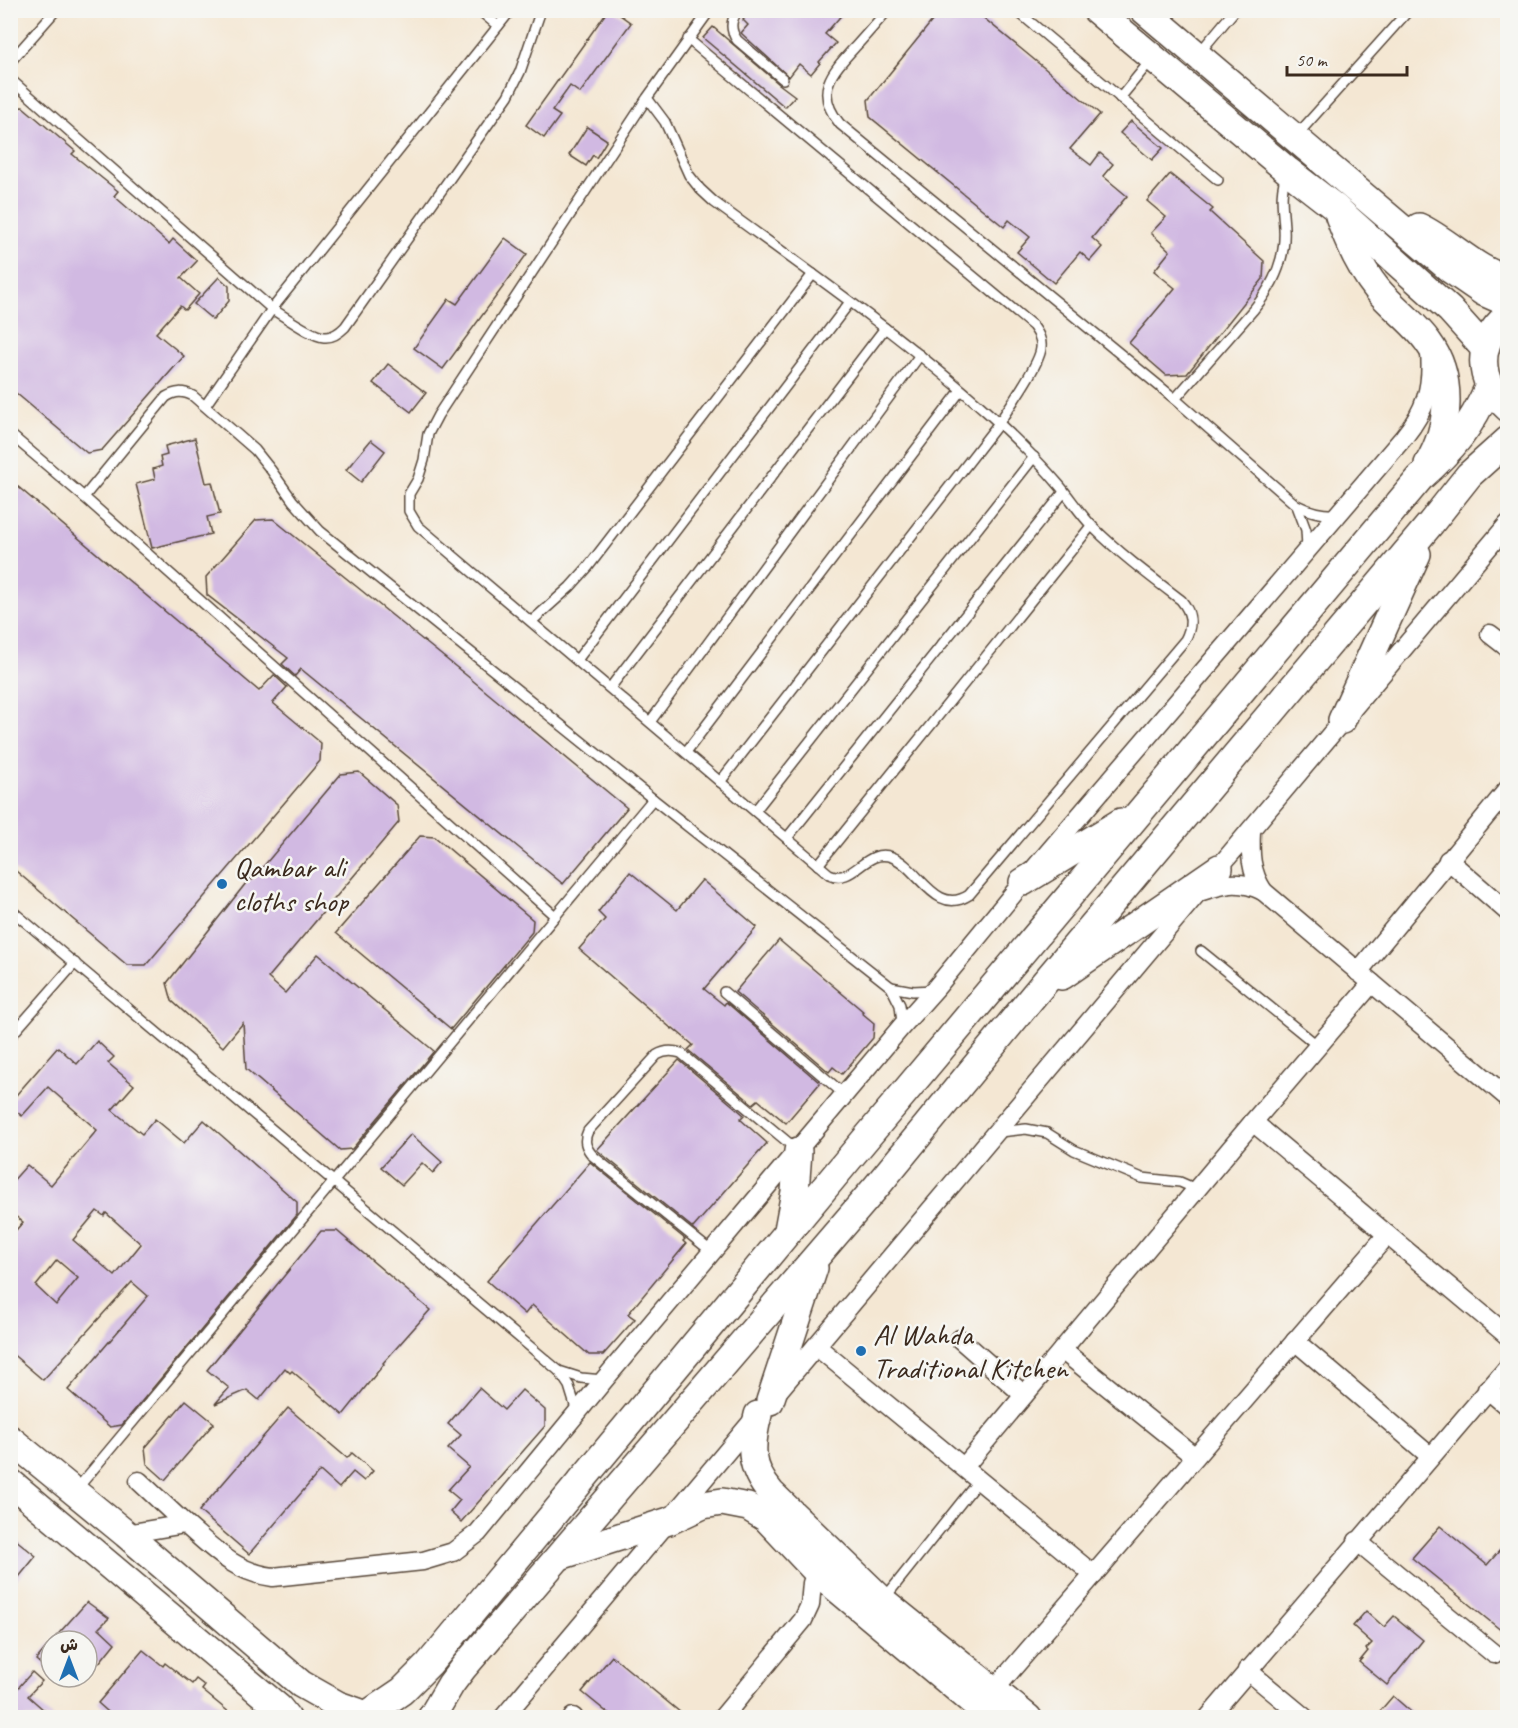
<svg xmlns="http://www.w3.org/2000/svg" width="1518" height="1728" font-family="Caveat,'Playpen Sans Arabic',sans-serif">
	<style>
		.building { fill: #d1b9e2; fill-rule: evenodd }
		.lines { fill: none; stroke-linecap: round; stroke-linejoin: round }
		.lane-casing { stroke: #574639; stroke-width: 12 }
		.street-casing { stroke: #574639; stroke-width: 21 }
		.secondary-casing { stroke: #574639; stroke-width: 30 }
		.lane { stroke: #fff; stroke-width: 9 }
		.street { stroke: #fff; stroke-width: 18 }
		.secondary { stroke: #fff; stroke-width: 27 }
		.poi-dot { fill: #1f6fb2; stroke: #f6f6f2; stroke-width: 2 }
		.labels { text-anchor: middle; stroke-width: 5; stroke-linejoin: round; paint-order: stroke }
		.poi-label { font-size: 30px; fill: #3b2a1e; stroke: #f6f6f2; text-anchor: start }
	</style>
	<rect width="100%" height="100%" fill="#f6f6f2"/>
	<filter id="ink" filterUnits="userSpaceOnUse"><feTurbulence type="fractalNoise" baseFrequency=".0167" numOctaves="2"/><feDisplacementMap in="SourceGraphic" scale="12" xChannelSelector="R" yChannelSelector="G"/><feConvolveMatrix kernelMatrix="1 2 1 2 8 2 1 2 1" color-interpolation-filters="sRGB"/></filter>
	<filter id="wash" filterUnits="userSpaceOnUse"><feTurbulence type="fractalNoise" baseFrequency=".008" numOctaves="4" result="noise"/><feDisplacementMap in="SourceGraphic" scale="24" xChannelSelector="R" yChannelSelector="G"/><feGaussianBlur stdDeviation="1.35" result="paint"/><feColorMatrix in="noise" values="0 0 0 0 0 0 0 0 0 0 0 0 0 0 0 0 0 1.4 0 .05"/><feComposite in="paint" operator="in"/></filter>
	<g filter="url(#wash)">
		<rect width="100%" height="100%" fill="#f4e7d3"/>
		<g id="blocks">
			<!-- building -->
			<g class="building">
				<polygon points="608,10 613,10 631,23 580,93 570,86 552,111 560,116 544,138 526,125"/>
				<polygon points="751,10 846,10 825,34 836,43 819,62 820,63 811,74 799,64 789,77 741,33 748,25 743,20"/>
				<polygon points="941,10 974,10 1100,114 1070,149 1091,165 1100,153 1113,164 1103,176 1127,196 1092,238 1102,247 1090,261 1080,252 1054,283 1017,252 1030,237 1009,220 1004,227 870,117 868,100"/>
				<polygon points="713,27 779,84 795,96 785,107 703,38"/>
				<polygon points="23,107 75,151 72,154 118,191 114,196 169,244 173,239 197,261 181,278 199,294 185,310 180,306 156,333 184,356 102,450 87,453 10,388 10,108"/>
				<polygon points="1131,121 1163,148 1152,160 1120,133"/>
				<polygon points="587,127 607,140 596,158 593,155 586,166 569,155"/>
				<polygon points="1170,174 1213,209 1210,212 1264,261 1263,279 1187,374 1166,375 1129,343 1175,288 1154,271 1170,251 1151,233 1166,217 1147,201"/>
				<polygon points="505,238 527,254 443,369 414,348 449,299 457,304"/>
				<polygon points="219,277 229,286 229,301 213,320 194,304"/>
				<polygon points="388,364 426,393 411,412 373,383"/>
				<polygon points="195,438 206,483 212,482 220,514 207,517 211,534 152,548 136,484 155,479 153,469 162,466 160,457 167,455 165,446"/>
				<polygon points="371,440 385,451 361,482 346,470"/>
				<polygon points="10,480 259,691 274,675 287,687 273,703 321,743 320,761 146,965 127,965 10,866"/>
				<polygon points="273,519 466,675 627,808 563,884 301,669 295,676 282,664 288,658 207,595 206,577 256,520"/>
				<polygon points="359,772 397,805 399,822 268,978 285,993 318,954 434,1051 352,1149 340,1150 246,1069 243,1023 223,1047 172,1001 167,983 250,878 252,880 341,774"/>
				<polygon points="420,836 435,837 533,920 532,932 451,1029 336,933"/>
				<polygon points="630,872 677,910 702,880 757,927 704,989 724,1005 726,1002 820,1083 786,1123 758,1100 753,1104 688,1050 693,1045 673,1028 672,1029 579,949 605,919 598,912"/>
				<polygon points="779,940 864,1012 862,1013 874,1023 873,1038 842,1074 833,1067 829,1072 735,992"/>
				<path d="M97,1041L114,1057L108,1063L134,1085L112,1110L142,1134L155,1119L184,1143L204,1120L297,1202V1215L122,1425L110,1427L68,1390L148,1296L132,1282L43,1380L10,1352V1237L23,1222L10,1212V1184L27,1165L51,1185L97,1130L48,1087L22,1116L10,1106V1102L58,1047L77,1064ZM97,1211L104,1216L106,1213L141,1244L115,1276L73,1240ZM57,1260L78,1278L56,1305L36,1286Z"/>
				<polygon points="679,1060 744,1115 740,1119 767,1143 693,1228 597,1150"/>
				<polygon points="411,1134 442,1162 433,1173 422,1163 402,1185 381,1167"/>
				<polygon points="590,1162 685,1239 683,1241 686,1244 628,1314 635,1319 603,1355 589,1355 532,1305 525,1314 487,1281"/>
				<polygon points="321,1231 337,1231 430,1310 383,1363 384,1364 343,1415 292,1371 290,1373 285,1368 259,1400 247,1390 215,1404 229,1388 207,1370"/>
				<polygon points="479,1388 504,1410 522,1390 545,1410 545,1426 461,1522 450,1512 460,1500 448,1490 469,1467 448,1449 461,1435 448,1424"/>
				<polygon points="186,1400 214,1423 165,1480 147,1464 145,1448"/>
				<polygon points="288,1408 347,1458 352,1453 373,1471 364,1481 353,1472 339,1488 320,1471 249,1554 199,1511"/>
				<polygon points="1440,1526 1487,1565 1508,1541 1508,1636 1412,1558"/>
				<polygon points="10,1535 36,1556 10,1588"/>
				<polygon points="87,1602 109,1618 99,1628 115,1643 99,1663 87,1662 87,1641 52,1641"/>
				<polygon points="1366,1611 1384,1627 1394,1616 1423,1640 1387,1685 1359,1662 1368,1651 1366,1649 1372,1643 1353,1626"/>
				<polygon points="51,1642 51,1673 36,1660"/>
				<polygon points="143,1650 163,1666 165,1663 192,1684 196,1679 205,1686 202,1690 236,1718 115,1718 98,1703"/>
				<polygon points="612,1656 687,1718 614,1718 582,1692"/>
				<polygon points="32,1672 42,1681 28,1696 53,1718 10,1718 10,1697"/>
				<polygon points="1393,1696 1418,1718 1374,1718"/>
			</g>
		</g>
	</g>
	<g filter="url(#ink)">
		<use href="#blocks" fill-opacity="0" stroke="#574639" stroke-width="1.5"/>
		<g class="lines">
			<defs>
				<g id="lane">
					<polyline points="479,10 498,26"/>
					<path d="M738,10C730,21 730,30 737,40L783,79"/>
					<path d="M888,10C877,22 867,34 856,46C832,72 813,91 840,124L1175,399L1295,504C1310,512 1322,515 1338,514"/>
					<polyline points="1016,10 1218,180"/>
					<path d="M688,39L1033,326C1038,333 1042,339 1041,348C1040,364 1009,407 999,423L720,782"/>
					<polyline points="1200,52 1235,10"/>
					<polyline points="10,62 56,10"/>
					<path d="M10,79L272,309C284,316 311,336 324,337C332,338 339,333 345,327L508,96L520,72L541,10"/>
					<path d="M647,98L665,122L689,175L700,189L714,202C807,270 902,336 988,413C1013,436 1037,459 1059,485C1071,499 1080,514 1093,527C1120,554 1151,577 1181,600C1192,613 1193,625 1185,640L969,895C935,917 919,867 892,857C865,847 854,886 829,874L418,526L409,511V494L418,479L424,460L428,434L438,415L647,98L710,10"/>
					<polyline points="1120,98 1151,60"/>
					<polyline points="1296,136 1409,10"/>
					<path d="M1175,399L1254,309C1273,286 1286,259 1284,228C1283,208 1279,192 1287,173"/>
					<polyline points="205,406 272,309 511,10"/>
					<polyline points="10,434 84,497 555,916"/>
					<path d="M84,497L166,397C176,391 183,391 193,396L255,450L271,470L293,501L320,531L653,799L891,987L900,1005L902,1023"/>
					<polyline points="1297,506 1306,530 1307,547"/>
					<polyline points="532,621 570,587 588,567 813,274"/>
					<polyline points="577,660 850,302"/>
					<polyline points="610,688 885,328"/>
					<polyline points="650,722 920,355"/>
					<polyline points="686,752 961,390"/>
					<polyline points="755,811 1034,457"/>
					<polyline points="787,838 1064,492"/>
					<polyline points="818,865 1091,526"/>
					<polyline points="10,909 559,1371 569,1386 577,1412"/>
					<polyline points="1201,951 1318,1046"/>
					<polyline points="891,987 913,991 934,990"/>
					<polyline points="724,992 845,1095"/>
					<polyline points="10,1037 75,963"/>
					<polyline points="999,1132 1026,1129 1047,1133 1074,1150 1142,1178 1180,1182 1196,1189"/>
					<path d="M712,1252L593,1156C586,1148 583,1141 588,1131L657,1055C665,1050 672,1050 681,1053L796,1149"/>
					<polyline points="559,1371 581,1378 603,1380"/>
					<polyline points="76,1490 653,799"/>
					<polyline points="884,1599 979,1480"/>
				</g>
				<g id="street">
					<polyline points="1490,634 1508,648"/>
					<path d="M1251,830C1250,853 1250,871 1263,891"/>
					<polyline points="1448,860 1508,912"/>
					<path d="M1199,892C1223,884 1239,879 1263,891L1508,1098"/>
					<polyline points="1358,972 1508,789"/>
					<polyline points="1253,1122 1508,1336"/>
					<polyline points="960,1339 1024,1395"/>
					<polyline points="1295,1341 1430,1456"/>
					<polyline points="816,1346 1094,1575"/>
					<polyline points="1062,1350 1195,1457"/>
					<polyline points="1487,1389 1508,1407"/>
					<polyline points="779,1390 1508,524"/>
					<polyline points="964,1467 1253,1122 1372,983"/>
					<polyline points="139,1481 185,1524"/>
					<path d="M126,1534L185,1524C213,1548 234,1572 273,1577L423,1561L453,1552L478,1533L604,1380L902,1026L935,989L1023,882L1404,437C1425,411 1433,388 1430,353"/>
					<polyline points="1357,1541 1494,1654"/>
					<polyline points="1247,1670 1305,1718"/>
					<polyline points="994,1690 1387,1235"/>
					<polyline points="573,1717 574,1718"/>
					<polyline points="503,1718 755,1418"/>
					<polyline points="722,1718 803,1620 810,1605 812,1583 817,1572"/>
					<polyline points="1208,1718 1508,1367"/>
				</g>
				<g id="secondary">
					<polyline points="1096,10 1288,171 1337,209 1450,310 1485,349"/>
					<polyline points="1144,10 1451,270 1483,292 1508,303"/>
					<path d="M1339,216C1348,241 1360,268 1377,289C1393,308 1414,322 1428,342C1454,377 1450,428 1428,464"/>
					<path d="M1419,227C1449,241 1477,272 1508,279"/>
					<path d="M1508,315C1475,343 1476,380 1508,408"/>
					<polyline points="1342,720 1417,554"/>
					<polyline points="1023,882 1121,822"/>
					<polyline points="1062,976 1219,868"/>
					<polyline points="788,1230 795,1192 798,1151"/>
					<polyline points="770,1401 814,1268"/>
					<path d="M758,1415C750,1446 749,1467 771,1493L883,1601L1028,1718"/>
					<polyline points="10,1439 126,1534 301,1684 338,1705 358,1712"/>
					<polyline points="10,1482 279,1708 287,1718"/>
					<polyline points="560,1556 669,1521 703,1505 722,1502 748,1507 766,1518 817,1572 992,1718"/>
					<path d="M371,1712L402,1691L429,1664L847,1161L1420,478C1453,449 1471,427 1489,386"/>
					<polyline points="431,1718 451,1684 463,1668 877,1186 1034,995 1431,523 1469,475 1508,440"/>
				</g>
			</defs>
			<!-- lane casing -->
			<use href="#lane" class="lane-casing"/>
			<!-- street casing -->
			<use href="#street" class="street-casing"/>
			<!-- secondary casing -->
			<use href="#secondary" class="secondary-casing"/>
			<!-- lane -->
			<use href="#lane" class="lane"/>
			<!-- street -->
			<use href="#street" class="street"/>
			<!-- secondary -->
			<use href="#secondary" class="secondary"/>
		</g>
	</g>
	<!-- markers -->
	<g class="poi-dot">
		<circle cx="222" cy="884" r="6"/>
		<circle cx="861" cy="1351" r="6"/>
	</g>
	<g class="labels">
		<!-- poi labels -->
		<g class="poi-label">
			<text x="234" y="877">Qambar ali<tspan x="234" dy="34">cloths shop</tspan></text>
			<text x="873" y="1344">Al Wahda<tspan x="873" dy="34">Traditional Kitchen</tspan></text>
		</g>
	</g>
	<!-- margin -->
	<rect width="1518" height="1728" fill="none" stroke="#f6f6f2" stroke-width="36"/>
	<!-- north arrow -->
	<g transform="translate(69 1659)"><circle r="28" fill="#f6f6f2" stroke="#aba49d" stroke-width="1.5"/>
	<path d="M0-4.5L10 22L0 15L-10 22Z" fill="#1f6fb2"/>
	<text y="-9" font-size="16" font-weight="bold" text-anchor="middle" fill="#3b2a1e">ش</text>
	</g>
	<!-- scale -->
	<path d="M1287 66v9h120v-9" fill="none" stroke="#3b2a1e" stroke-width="3"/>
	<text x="1296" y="66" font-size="18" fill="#3b2a1e" stroke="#f6f6f2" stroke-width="4.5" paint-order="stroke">50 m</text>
</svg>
